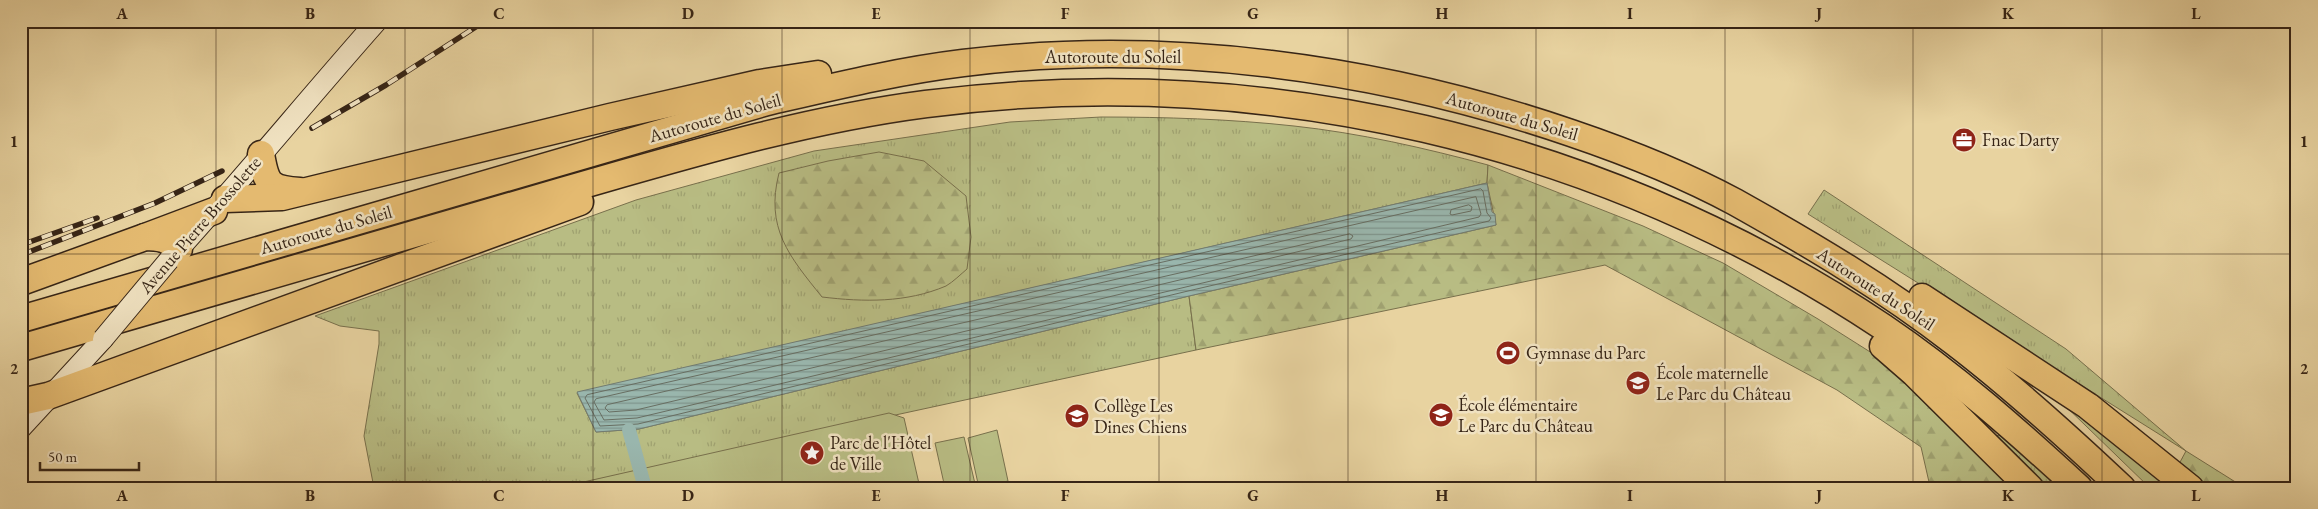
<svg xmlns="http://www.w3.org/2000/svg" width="2318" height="509" font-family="'EB Garamond',serif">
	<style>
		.grass { fill: url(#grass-tufts); stroke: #78704c }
		.forest { fill: url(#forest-firs); stroke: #78704c }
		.park { fill: #b8bc83; stroke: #78704c }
		.water { fill: url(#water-rules); stroke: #727c71 }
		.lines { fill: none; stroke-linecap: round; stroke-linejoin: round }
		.shore { stroke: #686e62; stroke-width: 1 }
		.canal { stroke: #99b6ad; stroke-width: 14 }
		.secondary-casing { stroke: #372516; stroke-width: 22 }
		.motorway-casing { stroke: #372516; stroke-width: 29 }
		.secondary { stroke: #f0e2c1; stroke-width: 20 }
		.motorway { stroke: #e4ba70; stroke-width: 26 }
		.rail-casing { stroke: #372516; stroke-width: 5.5 }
		.rail { stroke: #f0e2c1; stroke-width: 4; stroke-dasharray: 11; stroke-linecap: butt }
		.secondary-bridge-casing { stroke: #372516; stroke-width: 22; stroke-linecap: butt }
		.secondary-bridge { stroke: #f0e2c1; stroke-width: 20 }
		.grid { fill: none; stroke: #372516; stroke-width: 1; stroke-opacity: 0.55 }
		.labels { text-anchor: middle; stroke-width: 5; stroke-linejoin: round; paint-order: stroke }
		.street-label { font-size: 18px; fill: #372516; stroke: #f0e2c1 }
		.poi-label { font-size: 18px; fill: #372516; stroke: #f0e2c1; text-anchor: start }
		.neatline { fill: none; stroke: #372516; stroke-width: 2 }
		.grid-label { font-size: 16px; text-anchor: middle; font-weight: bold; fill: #372516 }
	</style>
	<defs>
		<pattern id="grass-tufts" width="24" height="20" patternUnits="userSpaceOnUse" patternTransform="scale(1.25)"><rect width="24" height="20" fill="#b8bc83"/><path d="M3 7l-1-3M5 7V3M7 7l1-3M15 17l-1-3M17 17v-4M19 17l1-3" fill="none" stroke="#9fa170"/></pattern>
		<pattern id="forest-firs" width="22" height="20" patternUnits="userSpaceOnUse" patternTransform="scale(1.25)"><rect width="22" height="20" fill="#b8bc83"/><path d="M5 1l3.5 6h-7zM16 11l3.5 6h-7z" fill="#9fa170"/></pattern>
		<pattern id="water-rules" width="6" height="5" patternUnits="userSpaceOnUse" patternTransform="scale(1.25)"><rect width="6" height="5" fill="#99b6ad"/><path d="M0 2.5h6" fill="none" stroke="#7e948c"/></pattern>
	</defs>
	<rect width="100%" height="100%" fill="#e8d3a0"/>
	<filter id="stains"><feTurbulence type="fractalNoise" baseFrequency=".004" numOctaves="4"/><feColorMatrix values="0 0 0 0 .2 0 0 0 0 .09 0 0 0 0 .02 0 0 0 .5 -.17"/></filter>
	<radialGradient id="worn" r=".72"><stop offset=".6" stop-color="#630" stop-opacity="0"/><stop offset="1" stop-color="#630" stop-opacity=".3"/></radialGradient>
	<!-- grass -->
	<g class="grass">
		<path d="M1101,117C1165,117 1230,119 1294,126C1359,133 1425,148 1488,165L1487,183L577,393L596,432L639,429L1189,296L1196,350L558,488H374L364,436L379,344V331L340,326L315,316L636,200L814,151L1010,122Z"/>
		<polygon points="1824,190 2066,349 2186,451 1808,214"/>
		<polygon points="2054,395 2173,488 2150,488"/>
		<polygon points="1991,435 2004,436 2059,488 2042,488"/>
	</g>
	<!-- forest -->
	<g class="forest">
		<path d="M879,152L924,161L966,196L971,237L967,269C961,274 953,282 946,286C906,303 864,302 822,297C789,256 765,228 779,173L828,161Z"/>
		<polygon points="1488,165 1643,226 1723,263 1818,319 1875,355 1940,414 2012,488 1924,488 1929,482 1921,447 1837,390 1605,265 1196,350 1189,296 1496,225 1487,183"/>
		<polygon points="2186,451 2245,488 2212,488 2179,464"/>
	</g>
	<!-- park -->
	<g class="park">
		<polygon points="889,413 904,418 920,488 557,488"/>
		<polygon points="997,430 1008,481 979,488 968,438"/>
		<polygon points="964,437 976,488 945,488 935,443"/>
	</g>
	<!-- water -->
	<polygon class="water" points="1487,183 1492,212 1495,214 1496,225 1189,296 639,429 596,432 577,392"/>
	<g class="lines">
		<!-- shore -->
		<g class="shore">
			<polygon points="1481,189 1483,191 1487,213 1491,218 1489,221 1188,291 638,424 600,426 585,398 587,395"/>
			<polygon points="1476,197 1481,214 1479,217 637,418 604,420 594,402 596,399"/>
			<polygon points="1469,205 1472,207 1471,211 1452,215 1450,214 1451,210"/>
			<polygon points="1350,234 1353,236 1351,239 636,410 609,412 605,408 607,405"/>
		</g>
		<!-- canal -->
		<polyline class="canal" points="629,430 645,488"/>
		<defs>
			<g id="secondary">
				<path d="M170,259C241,181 307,100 377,21"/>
				<polyline points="21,428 103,339"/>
			</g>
			<g id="motorway">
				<path d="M261,154C266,184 269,189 300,191"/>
				<polyline points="225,199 282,197 610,117 760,83 818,74"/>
				<polyline points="145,237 214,211"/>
				<path d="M21,282L145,237C160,237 168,239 179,249"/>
				<polyline points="1922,297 2088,406 2190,488"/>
				<path d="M21,319L767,102C832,87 897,71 963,63C1166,38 1378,67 1571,133C1627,152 1683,174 1735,202C1810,244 1886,289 1954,342C2013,387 2068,437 2122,488"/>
				<polyline points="1883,346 1914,373 2030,488"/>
				<path d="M21,348C201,295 381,242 562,191C681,157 802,120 926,104C1263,61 1600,139 1883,327C1954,375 2017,431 2079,488"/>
				<polyline points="21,402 48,396 580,202"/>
			</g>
		</defs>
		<!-- secondary casing -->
		<use href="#secondary" class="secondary-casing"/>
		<!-- motorway casing -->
		<use href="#motorway" class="motorway-casing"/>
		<!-- secondary -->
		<use href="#secondary" class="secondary"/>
		<!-- motorway -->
		<use href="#motorway" class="motorway"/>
		<defs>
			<g id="rail">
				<polyline points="312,128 386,85 485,21"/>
				<polyline points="21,245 97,218"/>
				<polyline points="21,255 155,203 222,171"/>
			</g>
		</defs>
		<!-- rail casing -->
		<use href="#rail" class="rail-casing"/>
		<!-- rail -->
		<use href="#rail" class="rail"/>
		<defs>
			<polyline id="secondary-bridge" points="103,339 169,260"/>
		</defs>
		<!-- secondary-bridge casing -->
		<use href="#secondary-bridge" class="secondary-bridge-casing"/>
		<!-- secondary-bridge -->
		<use href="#secondary-bridge" class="secondary-bridge"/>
	</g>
	<!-- grid -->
	<path class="grid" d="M216,21V488M405,21V488M593,21V488M782,21V488M970,21V488M1159,21V488M1348,21V488M1536,21V488M1725,21V488M1913,21V488M2102,21V488M21,254H2297"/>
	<!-- icons -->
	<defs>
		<symbol id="office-disc" viewBox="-11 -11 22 22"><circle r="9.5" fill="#8f2418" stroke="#f0e2c1"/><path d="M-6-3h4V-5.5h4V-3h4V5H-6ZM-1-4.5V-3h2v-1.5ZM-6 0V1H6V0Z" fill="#fff"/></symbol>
		<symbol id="stadium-disc" viewBox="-11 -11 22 22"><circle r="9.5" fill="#8f2418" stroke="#f0e2c1"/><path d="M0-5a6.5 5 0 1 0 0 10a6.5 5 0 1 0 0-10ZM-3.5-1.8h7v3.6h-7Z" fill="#fff"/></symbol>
		<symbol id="school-disc" viewBox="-11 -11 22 22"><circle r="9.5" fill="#8f2418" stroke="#f0e2c1"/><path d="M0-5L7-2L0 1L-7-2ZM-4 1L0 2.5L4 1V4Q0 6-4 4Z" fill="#fff"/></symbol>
		<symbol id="sight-disc" viewBox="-11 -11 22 22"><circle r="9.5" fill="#8f2418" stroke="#f0e2c1"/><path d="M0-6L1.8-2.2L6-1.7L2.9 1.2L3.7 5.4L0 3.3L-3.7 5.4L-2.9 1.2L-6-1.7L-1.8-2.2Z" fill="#fff"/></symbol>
	</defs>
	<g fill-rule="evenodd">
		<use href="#office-disc" x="1950" y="126" width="28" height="28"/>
		<use href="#stadium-disc" x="1494" y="339" width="28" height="28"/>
		<use href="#school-disc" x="1624" y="369" width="28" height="28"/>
		<use href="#school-disc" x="1427" y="401" width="28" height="28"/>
		<use href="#school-disc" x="1063" y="402" width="28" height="28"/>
		<use href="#sight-disc" x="798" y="439" width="28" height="28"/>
	</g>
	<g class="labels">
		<!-- street labels -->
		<g class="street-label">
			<text x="1113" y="63">Autoroute du Soleil</text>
			<text transform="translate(1512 116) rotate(16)" y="6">Autoroute du Soleil</text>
			<text transform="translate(715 118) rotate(-16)" y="6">Autoroute du Soleil</text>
			<text transform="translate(200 225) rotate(-49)" y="6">Avenue Pierre Brossolette</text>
			<text transform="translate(326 230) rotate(-16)" y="6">Autoroute du Soleil</text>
			<text transform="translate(1876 289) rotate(33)" y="6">Autoroute du Soleil</text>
		</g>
		<!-- poi labels -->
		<g class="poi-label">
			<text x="1982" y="146">Fnac Darty</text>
			<text x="1526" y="359">Gymnase du Parc</text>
			<text x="1656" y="379">École maternelle<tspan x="1656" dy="21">Le Parc du Château</tspan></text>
			<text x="1458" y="411">École élémentaire<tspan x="1458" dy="21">Le Parc du Château</tspan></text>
			<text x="1094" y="412">Collège Les<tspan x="1094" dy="21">Dines Chiens</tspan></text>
			<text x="830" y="449">Parc de l'Hôtel<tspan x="830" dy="21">de Ville</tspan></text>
		</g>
	</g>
	<!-- margin -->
	<rect width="2318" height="509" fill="none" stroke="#e8d3a0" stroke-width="55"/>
	<!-- scale -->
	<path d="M40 462v8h99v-8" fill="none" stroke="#372516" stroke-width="2.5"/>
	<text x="48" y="462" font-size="15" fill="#372516" stroke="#f0e2c1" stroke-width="4" paint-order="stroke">50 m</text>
	<rect x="28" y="28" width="2262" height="454" class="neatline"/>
	<g class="grid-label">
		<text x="122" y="19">A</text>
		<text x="310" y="19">B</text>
		<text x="499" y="19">C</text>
		<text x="688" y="19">D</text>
		<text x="876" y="19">E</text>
		<text x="1065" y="19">F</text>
		<text x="1253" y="19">G</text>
		<text x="1442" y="19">H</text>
		<text x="1630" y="19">I</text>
		<text x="1819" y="19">J</text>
		<text x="2008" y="19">K</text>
		<text x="2196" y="19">L</text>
		<text x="14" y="147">1</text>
		<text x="2304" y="147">1</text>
		<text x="14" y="374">2</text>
		<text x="2304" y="374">2</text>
		<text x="122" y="501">A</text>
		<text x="310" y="501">B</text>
		<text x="499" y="501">C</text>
		<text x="688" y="501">D</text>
		<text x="876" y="501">E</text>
		<text x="1065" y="501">F</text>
		<text x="1253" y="501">G</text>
		<text x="1442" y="501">H</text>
		<text x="1630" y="501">I</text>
		<text x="1819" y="501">J</text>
		<text x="2008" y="501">K</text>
		<text x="2196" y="501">L</text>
	</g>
	<rect width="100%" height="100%" filter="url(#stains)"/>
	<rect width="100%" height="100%" fill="url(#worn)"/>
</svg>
